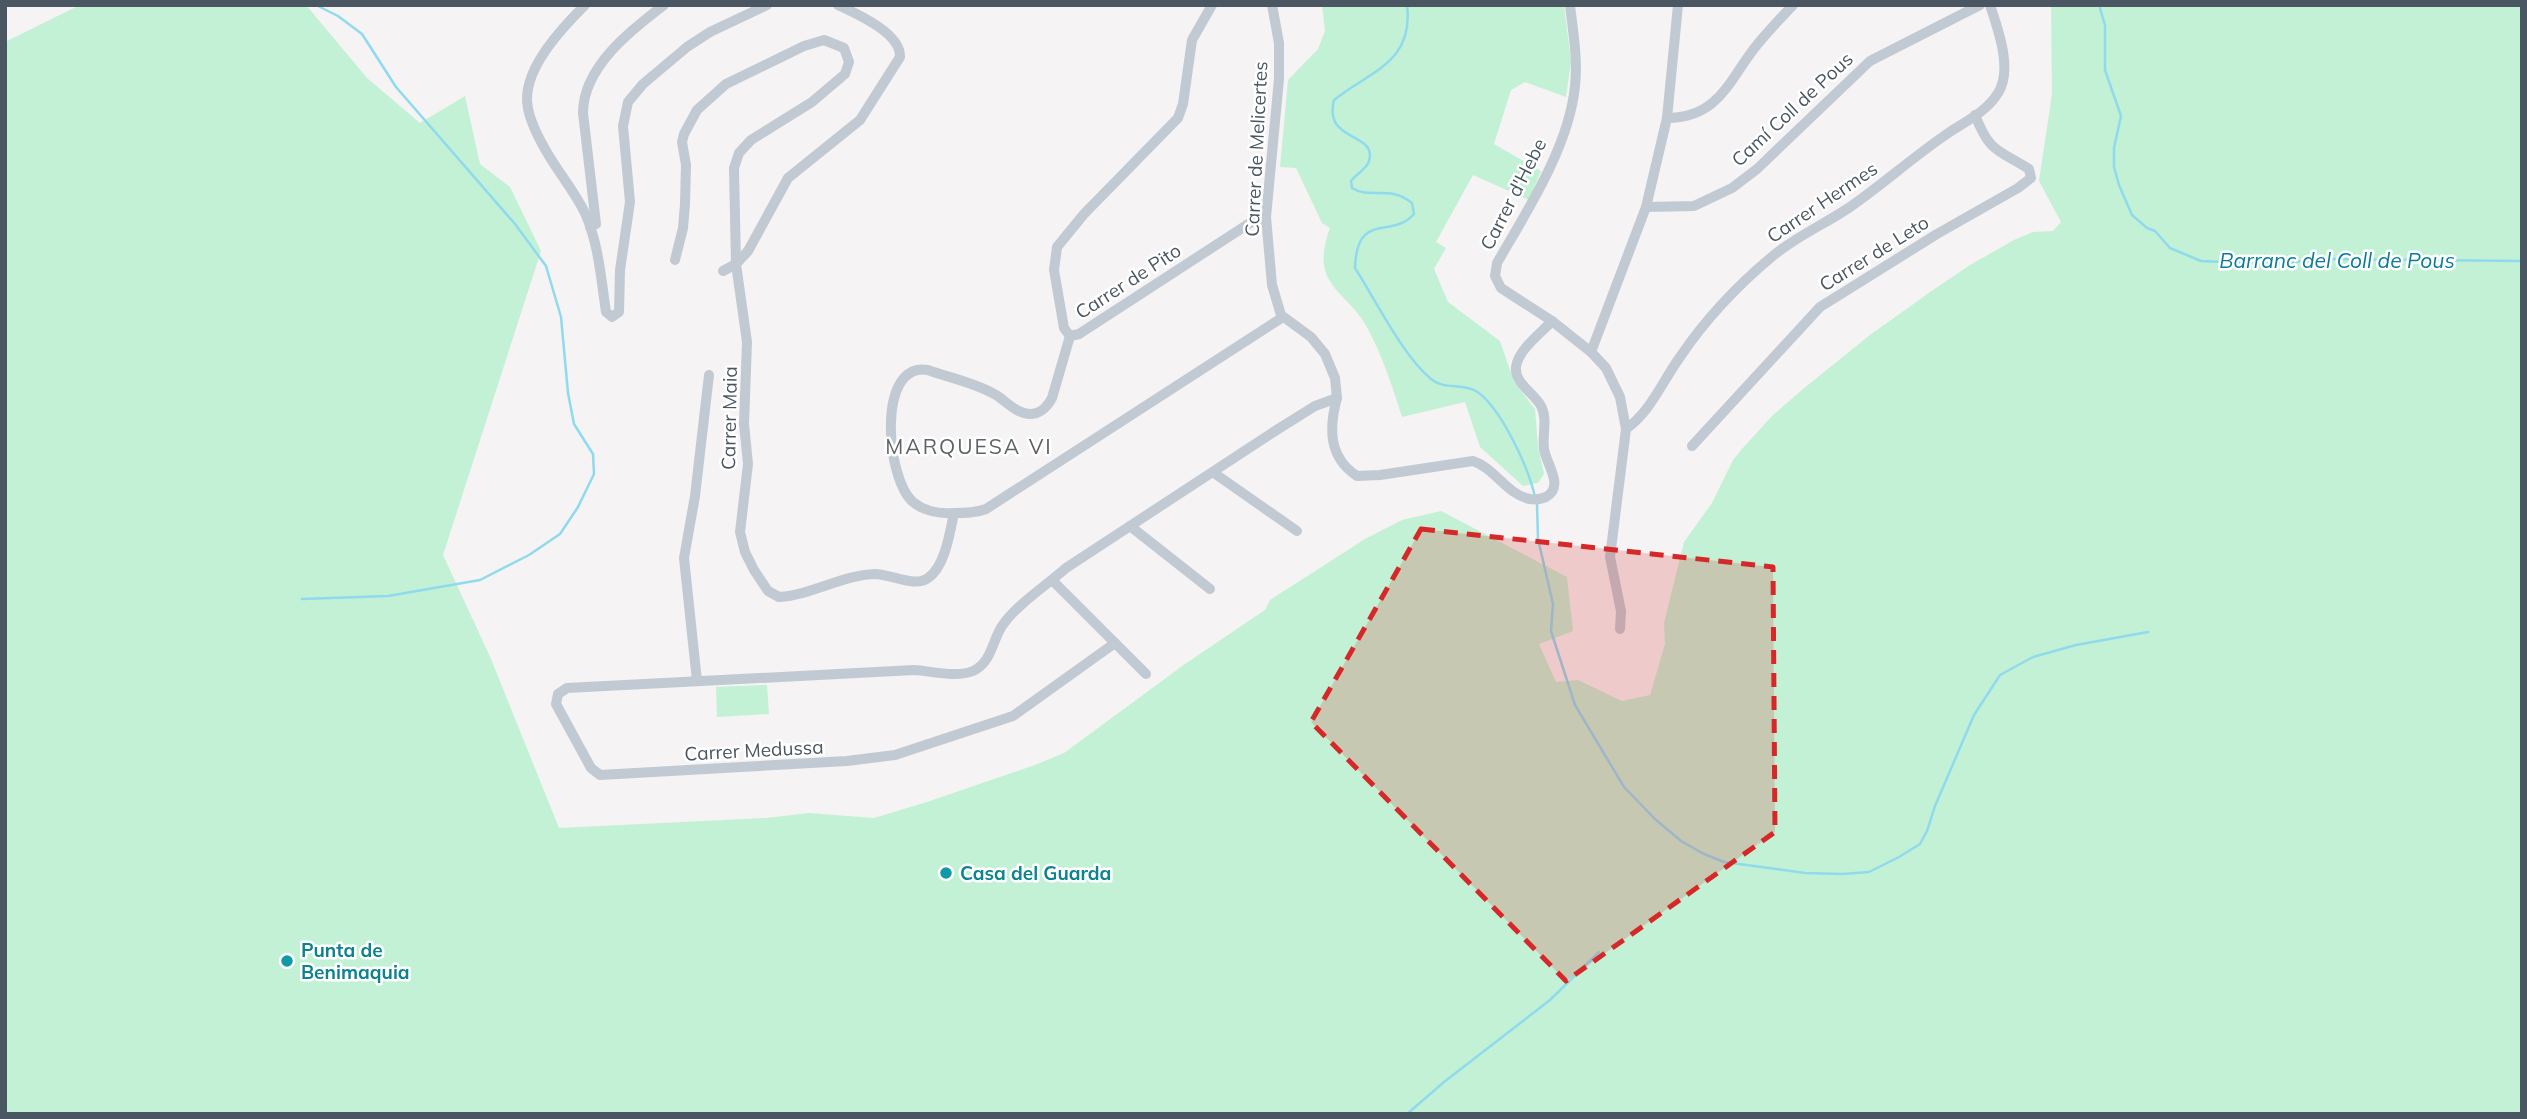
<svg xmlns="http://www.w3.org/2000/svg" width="2527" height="1119" font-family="Mulish,sans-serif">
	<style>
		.green { fill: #c3f1d5 }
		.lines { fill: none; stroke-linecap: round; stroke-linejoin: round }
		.stream { stroke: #90daee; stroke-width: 2.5 }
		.minor { stroke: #c1cad2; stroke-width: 10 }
		.marked { fill: #d62828; fill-opacity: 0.2; stroke: #d62828; stroke-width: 5; stroke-dasharray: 14 9; stroke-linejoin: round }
		.culture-dot { fill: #0f9aa8; stroke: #fff; stroke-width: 2.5 }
		.labels { text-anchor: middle; stroke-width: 5; stroke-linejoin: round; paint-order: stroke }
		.street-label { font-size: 19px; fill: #4a5661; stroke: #fff }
		.culture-label { font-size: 19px; font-weight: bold; fill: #0d838f; stroke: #fff; text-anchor: start }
		.water-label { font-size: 21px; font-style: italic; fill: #0c7c9b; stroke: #fff }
		.neighbourhood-label { font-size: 21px; letter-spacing: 2px; fill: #5f6368; stroke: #fff }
	</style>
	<rect width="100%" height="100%" fill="#f5f3f3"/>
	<!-- green -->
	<g class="green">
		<polygon points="80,5 306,5 367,78 420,123 465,96 480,164 510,187 541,251 443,555 491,659 559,828 766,818 809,813 874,818 927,802 1035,765 1064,753 1185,664 1265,610 1270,600 1365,539 1402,520 1441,511 1567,577 1573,631 1539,644 1556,682 1578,680 1622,701 1650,695 1665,644 1664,623 1684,542 1712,503 1733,460 1742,449 1772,416 1803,389 1870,335 1933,290 1970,265 2014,240 2033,232 2053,231 2061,222 2039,181 2052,94 2051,5 2522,5 2522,1114 5,1114 5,42"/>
		<path d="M1322,5H1564L1571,61L1566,97L1525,82L1511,90L1494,144L1541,171L1529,200L1473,175L1436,242L1446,248L1434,269L1448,302L1500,341L1514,382L1535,409L1538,447L1544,474L1538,483L1523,486L1480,447L1465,402L1402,417C1393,388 1383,358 1369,331C1348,289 1308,288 1330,228L1322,223L1296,168L1280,167L1288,80L1318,49L1325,31Z"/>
		<polygon points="767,685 769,714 717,717 716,687"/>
	</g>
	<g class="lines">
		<!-- stream -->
		<g class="stream">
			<path d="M1407,5C1414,63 1370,71 1334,100C1323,143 1378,132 1369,161C1367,169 1356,174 1351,181L1352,188C1371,200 1389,184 1412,203L1414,214C1391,240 1357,210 1355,268C1375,299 1403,356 1431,379C1444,390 1462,383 1476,391C1501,407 1529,469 1535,497"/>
			<polyline points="2099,5 2105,25 2105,70 2121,116 2114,148 2114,167 2119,185 2132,215 2147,228 2155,231 2170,248 2201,261 2271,264 2328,259 2522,261"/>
			<polyline points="1537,504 1538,539 1553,604 1551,631 1575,705 1624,787 1655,819 1681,841 1704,854 1724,862 1805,873 1842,874 1869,872 1899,857 1920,844 1927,831 1935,806 1974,715 2000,675 2033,657 2076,645 2148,632"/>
			<polyline points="302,599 388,596 480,580 529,555 560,534 578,507 594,474 593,454 574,424 568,393 561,317 546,266 515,224 396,87 362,34 338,16 316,5"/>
			<polyline points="1407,1114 1444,1082 1550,1000 1599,952"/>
		</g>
		<!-- minor -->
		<g class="minor">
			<path d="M585,5C562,28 527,65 527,99C527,116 537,135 545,149C557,171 574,190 585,213C599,245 601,279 606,312L612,317L619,312L620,270L630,202L623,126L628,102L643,84L687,47L710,32L767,5"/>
			<path d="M838,5C857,14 901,33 900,57L860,120L788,178L748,251L736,264L747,342L744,424L748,464L740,532L745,552L754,570L768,591L779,597C812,595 842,575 875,574C891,574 915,588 928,578C945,567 950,532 954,513"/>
			<polyline points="1272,5 1279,43 1279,79 1266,217 1272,285 1281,315 1311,337 1325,354 1335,378 1337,398"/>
			<path d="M1570,5C1573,32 1578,59 1575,86C1569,147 1527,211 1497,263L1495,276L1501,288L1552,321L1591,352L1606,368L1620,397L1626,429L1610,557L1621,611L1620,629"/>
			<path d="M1667,118C1717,118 1728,83 1753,50C1765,34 1779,20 1793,5"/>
			<polyline points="1646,207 1694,206 1732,188 1757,169 1870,61 1980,5"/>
			<path d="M590,227L596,224L583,113C583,67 631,30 664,5"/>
			<polyline points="675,260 683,228 685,204 686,165 682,142 684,134 697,110 726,84 804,46 824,40 844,48 849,62 845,74 812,102 751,140 739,153 734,168 736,264 723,271"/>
			<path d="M1070,336L1052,398C1047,407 1041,414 1030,414C1017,414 1007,402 996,395C976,383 950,378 928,370C876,361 886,479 913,502C924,511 940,514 954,513C965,513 976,513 986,509L1283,317"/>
			<polyline points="1070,336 1064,328 1054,270 1057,247 1084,214 1178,118 1183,104 1192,40 1212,5"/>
			<polyline points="1070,336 1079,334 1253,221 1266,217"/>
			<polyline points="1591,352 1646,207 1667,118 1678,5"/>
			<path d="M1626,429C1651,411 1662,382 1680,357C1705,320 1739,284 1774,255C1797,236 1825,224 1850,207C1883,184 1912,158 1944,136C1962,123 1986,113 1998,93C2013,70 1998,29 1990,5"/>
			<path d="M1692,446L1820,307L1937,234L2018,188L2031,178L2029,169C1997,149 1990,153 1975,115"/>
			<polyline points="1214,473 1297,531"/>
			<polyline points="1130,526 1210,589"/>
			<path d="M1052,580L1115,643L1013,716L895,755L847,761L600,775L591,768L556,704L558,694L567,688L914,670C932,671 956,678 973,671C992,662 992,641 1002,626C1016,605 1047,585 1066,568L1275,431L1315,406L1337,398C1329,427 1328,457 1357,476L1380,475L1473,461C1495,468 1507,495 1530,499C1536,500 1541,499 1546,497C1565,486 1546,464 1544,449C1542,435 1548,419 1541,406C1534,393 1514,383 1516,367C1518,350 1541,333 1552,321"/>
			<polyline points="1115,643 1146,674"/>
			<polyline points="697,681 684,558 695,496 709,375"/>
		</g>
	</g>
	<!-- marked area -->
	<path class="marked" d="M1421,529L1773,567L1775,832L1566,981L1311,722Z"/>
	<!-- markers -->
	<g class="culture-dot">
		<circle cx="946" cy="873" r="7"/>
		<circle cx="287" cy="961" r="7"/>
	</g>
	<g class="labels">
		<!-- street labels -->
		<g class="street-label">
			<text transform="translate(1792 109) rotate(-43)" y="7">Camí Coll de Pous</text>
			<text transform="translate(1256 149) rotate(-87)" y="7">Carrer de Melicertes</text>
			<text transform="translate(1513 194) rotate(-63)" y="7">Carrer d'Hebe</text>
			<text transform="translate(1822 202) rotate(-34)" y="7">Carrer Hermes</text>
			<text transform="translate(1874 253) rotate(-32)" y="7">Carrer de Leto</text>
			<text transform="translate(1128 281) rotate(-33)" y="7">Carrer de Pito</text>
			<text transform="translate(729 418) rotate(-89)" y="7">Carrer Maia</text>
			<text transform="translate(754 750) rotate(-3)" y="7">Carrer Medussa</text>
		</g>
		<!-- culture labels -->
		<g class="culture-label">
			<text x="960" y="880">Casa del Guarda</text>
			<text x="301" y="957">Punta de<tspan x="301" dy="22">Benimaquia</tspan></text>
		</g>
		<!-- water labels -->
		<g class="water-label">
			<text x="2337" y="268">Barranc del Coll de Pous</text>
		</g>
		<!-- neighbourhood labels -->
		<g class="neighbourhood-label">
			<text x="969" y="454">MARQUESA VI</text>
		</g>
	</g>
	<!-- border -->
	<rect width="2527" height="1119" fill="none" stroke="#4a5661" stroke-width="14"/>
</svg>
